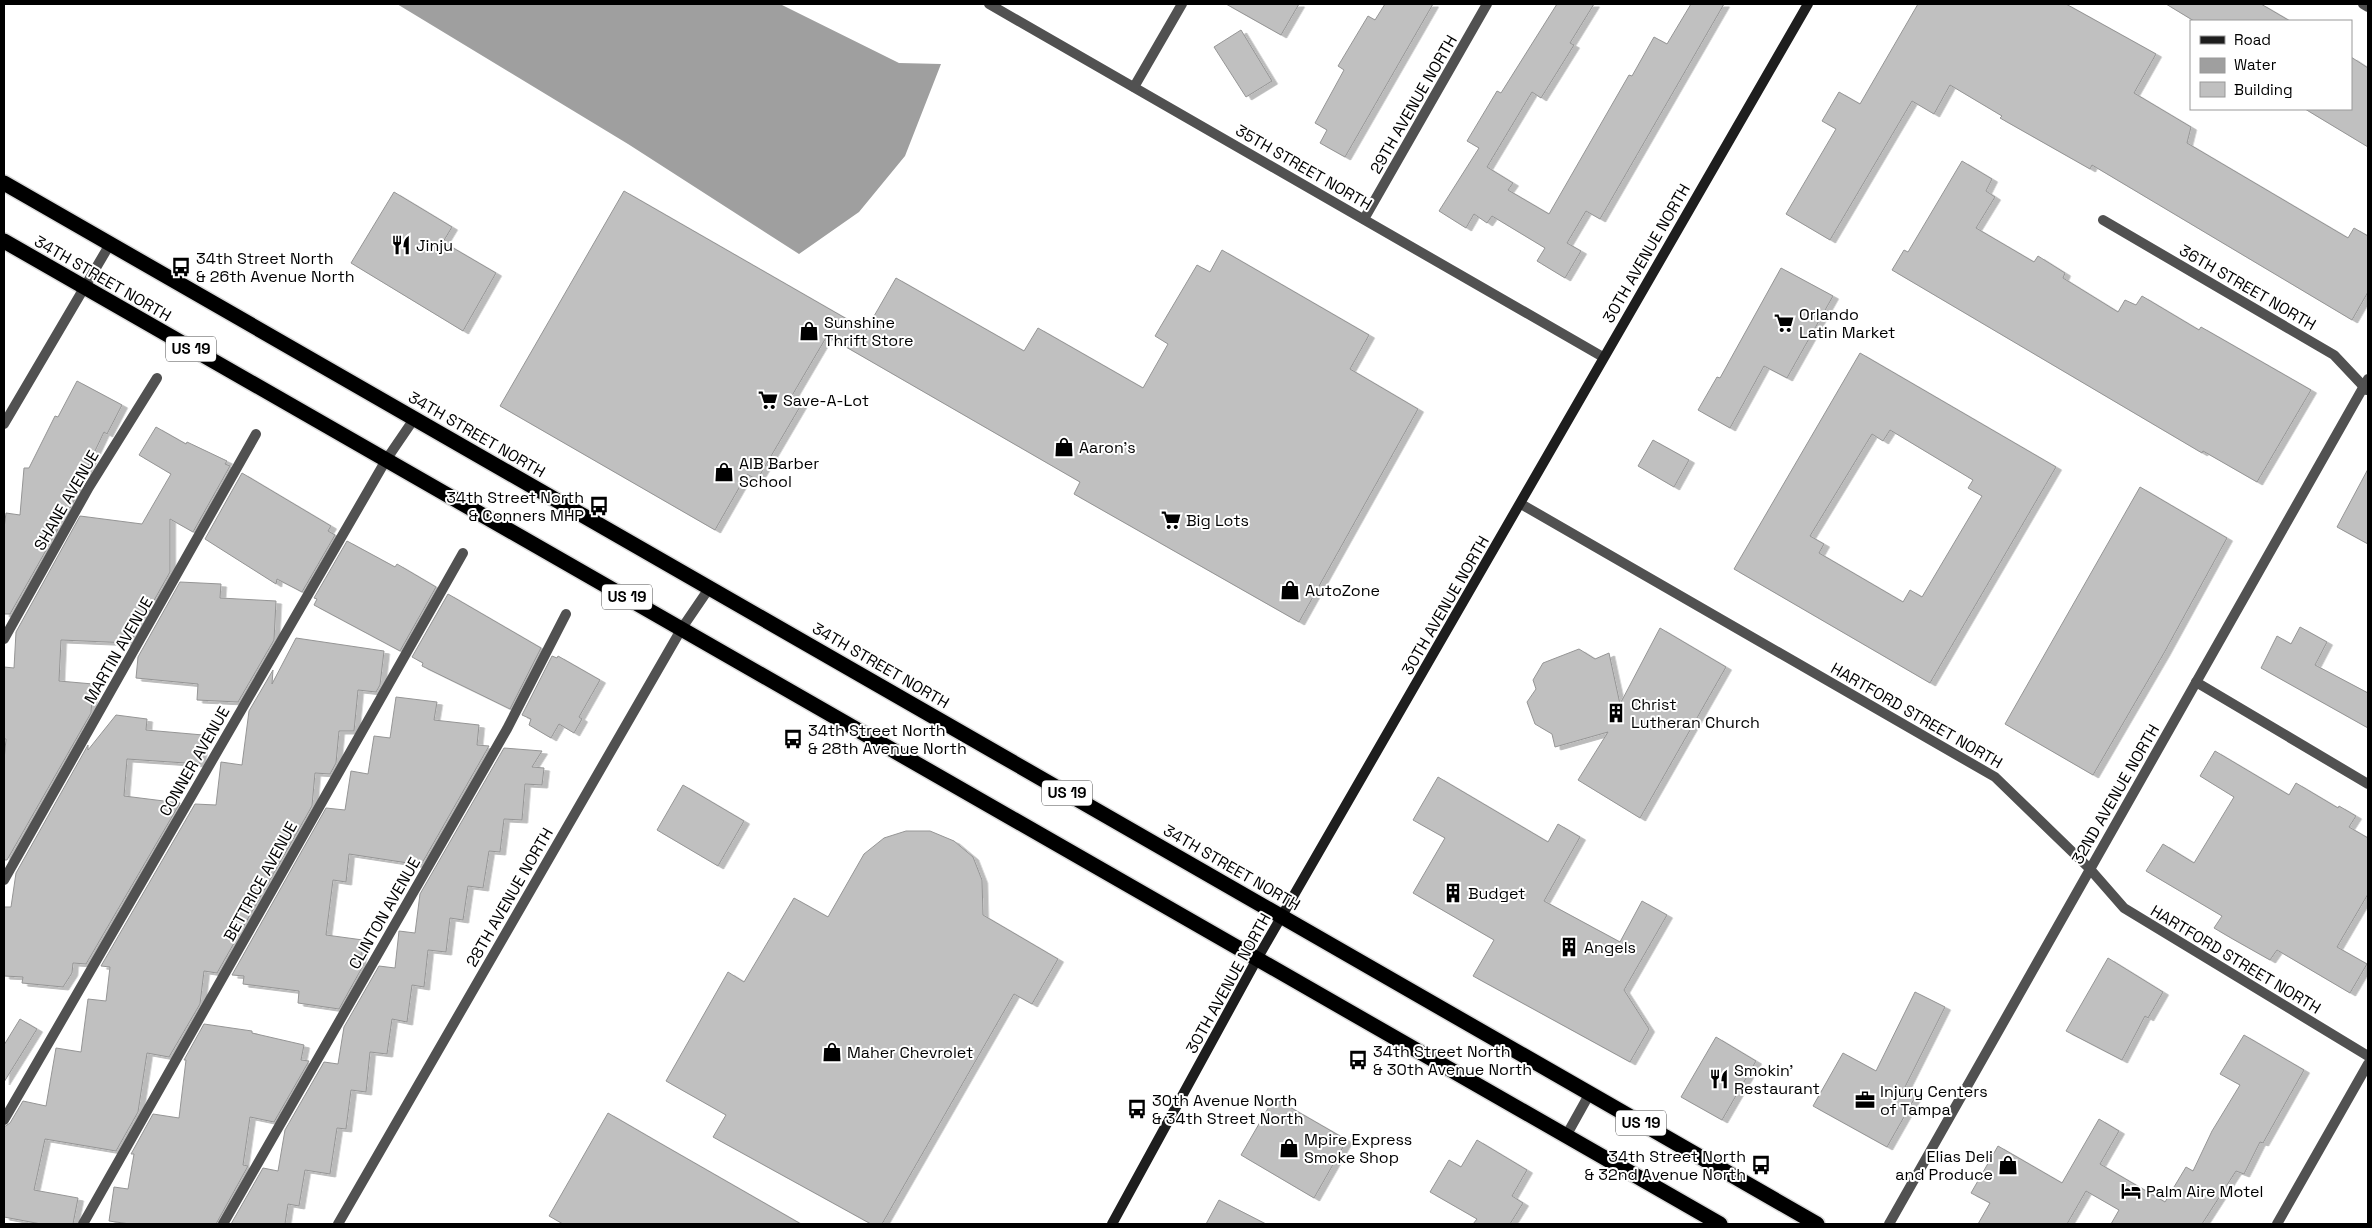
<svg xmlns="http://www.w3.org/2000/svg" width="2372" height="1228" font-family="'Space Grotesk',sans-serif">
	<style>
		.water { fill: #9f9f9f }
		.building { fill: #c0c0c0; stroke: #959595; fill-rule: evenodd; filter: url(#shadow) }
		.lines { fill: none; stroke-linecap: round; stroke-linejoin: round }
		.highway-casing { stroke: #dbdbdb; stroke-width: 18 }
		.street { stroke: #515151; stroke-width: 10 }
		.secondary { stroke: #1e1e1e; stroke-width: 10 }
		.highway { stroke: #000; stroke-width: 15 }
		.labels { text-anchor: middle; stroke-width: 4; stroke-linejoin: round; paint-order: stroke }
		.shield { fill: #fff; stroke: #4c4c4c; stroke-width: 1 }
		.shield-label { font-size: 15px; font-weight: bold; fill: #000 }
		.street-label { font-size: 16px; fill: #000; stroke: #fff }
		.poi-label { font-size: 16px; fill: #000; stroke: #fff; text-anchor: start }
	</style>
	<defs>
		<filter id="shadow"><feDropShadow dx="5.5" dy="3" stdDeviation="0" flood-color="#0004"/></filter>
	</defs>
	<rect width="100%" height="100%" fill="#fff"/>
	<!-- water -->
	<polygon class="water" points="397,4 780,4 899,63 941,64 905,156 859,212 799,254 628,144"/>
	<!-- building -->
	<g class="building">
		<polygon points="1226,4 1299,4 1281,35"/>
		<polygon points="1385,4 1433,4 1345,157 1320,143 1327,130 1315,123 1344,70 1338,66 1368,16 1375,20"/>
		<polygon points="1557,4 1594,4 1570,43 1574,45 1541,98 1532,92 1487,167 1513,183 1508,190 1549,214 1629,75 1632,76 1654,37 1667,44 1691,4 1724,4 1600,219 1586,211 1567,243 1581,251 1565,278 1537,261 1545,248 1492,216 1487,223 1474,214 1466,228 1439,211 1479,148 1467,141 1497,91 1501,93"/>
		<polygon points="1918,4 2066,4 2156,54 2134,93 2191,127 2187,143 2348,238 2354,228 2368,236 2368,292 2352,320 2092,165 2090,169 2000,118 2002,116 1950,85 1934,114 1912,101 1830,240 1786,214 1836,129 1822,121 1839,92 1860,104"/>
		<polygon points="2166,4 2261,4 2290,21 2194,21"/>
		<polygon points="1241,30 1272,81 1246,97 1214,47"/>
		<polygon points="2351,57 2368,68 2368,147 2305,109 2351,109"/>
		<polygon points="1962,161 1992,179 1986,191 1995,197 1976,228 2034,262 2038,256 2065,273 2063,278 2118,312 2125,300 2136,305 2142,296 2199,330 2201,327 2311,390 2257,482 2203,451 2202,453 1892,270 1904,250 1908,252"/>
		<polygon points="624,191 866,330 896,278 1024,351 1038,328 1143,388 1168,344 1155,336 1197,265 1210,272 1222,250 1369,335 1350,369 1418,409 1299,622 1074,494 1080,482 827,336 790,399 801,405 757,480 747,474 715,530 500,406"/>
		<polygon points="394,192 452,227 443,242 496,273 463,331 351,263"/>
		<polygon points="1781,268 1833,296 1787,378 1764,366 1730,428 1698,410 1717,377 1720,378"/>
		<path d="M1860,353L2056,467L1930,683L1734,569ZM1890,430L1973,480L1968,488L1982,496L1922,597L1910,590L1903,602L1819,553L1824,544L1810,536L1872,434L1883,441Z"/>
		<polygon points="77,381 122,405 107,434 104,432 85,472 78,468 75,499 10,614 4,614 4,528 6,513 20,515 24,468 29,468 55,416 58,417"/>
		<polygon points="156,427 186,444 187,442 227,461 225,464 230,466 193,532 170,519 170,572 130,643 61,640 59,681 93,684 91,713 7,860 4,860 4,760 6,739 4,739 4,667 14,668 16,632 80,516 142,524 171,474 139,455"/>
		<polygon points="1653,440 1689,460 1674,487 1638,466"/>
		<polygon points="2368,469 2368,544 2337,527"/>
		<polygon points="242,473 331,526 328,531 335,535 302,592 277,579 276,584 205,539"/>
		<polygon points="2140,487 2227,538 2164,653 2093,775 2005,724"/>
		<polygon points="347,541 395,567 397,564 436,587 400,651 314,605 317,599 314,598"/>
		<polygon points="180,582 221,584 220,598 276,601 274,640 238,702 197,700 198,684 136,678 138,657"/>
		<polygon points="448,594 541,648 510,709 422,666 423,663 412,657"/>
		<polygon points="2300,627 2327,642 2315,665 2368,693 2368,728 2261,668 2277,636 2291,644"/>
		<polygon points="1660,628 1726,667 1640,818 1578,780 1608,732 1555,747 1552,734 1535,724 1527,702 1536,689 1533,680 1543,663 1579,649 1595,659 1609,653 1620,704"/>
		<polygon points="296,638 384,651 380,685 376,692 358,690 354,731 339,731 336,763 330,774 315,773 312,806 217,973 204,971 200,1004 169,1057 147,1053 138,1112 116,1151 45,1139 34,1190 78,1198 73,1224 41,1224 4,1217 4,1127 10,1123 23,1101 46,1106 56,1048 81,1052 88,999 106,1001 110,967 101,966 195,804 216,805 221,762 242,765 249,711 273,670 272,684"/>
		<polygon points="552,656 557,658 558,656 600,680 579,717 582,719 574,733 559,724 551,738 529,725 531,719 522,715"/>
		<polygon points="396,697 437,702 434,720 479,725 477,745 489,746 421,865 349,854 346,882 333,880 326,935 363,940 360,964 364,964 339,1009 298,1003 299,991 243,984 244,976 232,975 326,808 345,810 351,771 368,774 374,736 390,738"/>
		<polygon points="116,715 147,719 146,730 203,735 200,764 127,759 124,796 180,803 86,964 73,963 72,973 63,987 22,983 23,977 4,976 4,907 11,907 16,873 88,745 88,750"/>
		<polygon points="504,748 542,751 532,767 544,768 542,785 525,784 522,820 504,819 500,852 489,851 483,888 468,886 463,920 450,918 446,952 428,950 424,987 412,985 407,1022 392,1019 387,1054 370,1052 366,1092 351,1090 346,1129 337,1128 330,1174 305,1170 299,1206 288,1204 285,1224 231,1224 263,1168 278,1171 285,1130 324,1062 338,1064 344,1027 379,966 395,968 399,931 415,933 420,894"/>
		<polygon points="2215,751 2289,795 2296,783 2338,808 2339,806 2356,816 2349,827 2368,838 2368,894 2337,947 2367,964 2350,993 2277,950 2270,960 2231,938 2214,928 2222,916 2146,871 2163,844 2194,863 2234,797 2200,776"/>
		<polygon points="1438,777 1548,842 1558,824 1580,837 1544,901 1620,942 1642,901 1667,915 1624,990 1649,1029 1630,1062 1473,976 1494,940 1413,893 1445,838 1413,820"/>
		<polygon points="683,785 744,821 718,866 657,830"/>
		<polygon points="906,831 930,831 954,841 973,857 982,880 983,915 1058,959 1032,1004 1014,994 882,1224 871,1224 713,1137 726,1115 666,1081 728,972 744,982 794,898 828,917 864,854 884,838"/>
		<polygon points="2108,958 2163,992 2148,1018 2145,1016 2122,1060 2066,1031"/>
		<polygon points="1915,992 1945,1007 1905,1087 1917,1094 1887,1147 1813,1106 1843,1053 1876,1071"/>
		<polygon points="20,1019 37,1029 4,1082 4,1045"/>
		<polygon points="204,1024 252,1031 252,1033 304,1045 301,1060 309,1061 274,1122 250,1117 243,1165 248,1166 216,1224 130,1224 109,1221 114,1187 128,1189 134,1154 131,1154 153,1114 179,1118 186,1060 184,1060"/>
		<polygon points="2244,1035 2304,1070 2263,1143 2260,1142 2244,1174 2236,1171 2202,1224 2111,1224 2119,1210 2086,1191 2067,1224 1978,1224 1990,1203 1971,1193 1998,1146 2062,1183 2099,1119 2119,1131 2100,1164 2165,1202 2186,1167 2193,1171 2212,1131 2240,1085 2220,1074"/>
		<polygon points="1716,1037 1756,1061 1722,1120 1681,1097"/>
		<polygon points="1274,1098 1347,1140 1314,1198 1241,1155"/>
		<polygon points="608,1113 658,1142 801,1224 563,1224 549,1216"/>
		<polygon points="1477,1140 1527,1170 1512,1196 1523,1203 1510,1224 1473,1224 1477,1219 1430,1192 1449,1160 1461,1167"/>
		<polygon points="1219,1200 1266,1224 1206,1224"/>
	</g>
	<g class="lines">
		<defs>
			<g id="highway">
				<polyline points="4,183 1817,1224"/>
				<polyline points="4,241 1720,1224"/>
			</g>
		</defs>
		<!-- highway casing -->
		<use href="#highway" class="highway-casing"/>
		<!-- street -->
		<g class="street">
			<polyline points="989,4 1603,357"/>
			<polyline points="2363,4 2368,7"/>
			<polyline points="1134,87 1182,4"/>
			<polyline points="1364,219 1487,4"/>
			<polyline points="2103,220 2334,355 2367,390"/>
			<polyline points="4,424 110,244"/>
			<polyline points="1521,504 1995,777 2089,868 2124,908 2368,1056"/>
			<polyline points="4,639 89,487 157,378"/>
			<polyline points="2196,682 2368,784"/>
			<polyline points="4,880 256,434"/>
			<polyline points="4,1120 386,460 414,419"/>
			<polyline points="1566,1136 1590,1093"/>
			<polyline points="83,1224 463,553"/>
			<polyline points="223,1224 507,729 566,614"/>
			<polyline points="338,1224 682,628 710,587"/>
			<polyline points="1889,1224 2368,379"/>
			<polyline points="2277,1224 2368,1064"/>
		</g>
		<!-- secondary -->
		<polyline class="secondary" points="1112,1224 1257,959 1808,4"/>
		<!-- highway -->
		<use href="#highway" class="highway"/>
	</g>
	<!-- icons -->
	<defs>
		<symbol id="restaurant-bare" viewBox="-9 -9 18 18"><path d="M-5-6h1v4h1v-4h1v4h1v-4h1v5L-1.5 .5V6h-2V.5L-5-1ZM5-6V6H3V1.5H1.5Q1.5-4 5-6Z" fill="#000" stroke="#fff" stroke-width="2.5" paint-order="stroke"/></symbol>
		<symbol id="bus-bare" viewBox="-9 -9 18 18"><path d="M-5-6H5V4H4V6H2V4H-2V6H-4V4H-5ZM-3.5-4V0h7V-4ZM-3.5 1.2v1.5H-2V1.2ZM2 1.2v1.5H3.5V1.2Z" fill="#000" stroke="#fff" stroke-width="2.5" paint-order="stroke"/></symbol>
		<symbol id="supermarket-bare" viewBox="-9 -9 18 18"><path d="M-6-5.5h2.5l.6 2H6L4.5 2H-2.5L-4.4-4H-6ZM-1.5 3.2a1.3 1.3 0 1 0 .1 0ZM3 3.2a1.3 1.3 0 1 0 .1 0Z" fill="#000" stroke="#fff" stroke-width="2.5" paint-order="stroke"/></symbol>
		<symbol id="shop-bare" viewBox="-9 -9 18 18"><path d="M-5-2.5h2.3a2.7 3.5 0 0 1 5.4 0H5L5.5 6h-11ZM-1.5-2.5h3a1.5 2.3 0 0 0-3 0Z" fill="#000" stroke="#fff" stroke-width="2.5" paint-order="stroke"/></symbol>
		<symbol id="building-bare" viewBox="-9 -9 18 18"><path d="M-4-6H4V6H1V3H-1V6H-4ZM-2.5-4.3h1.7v1.8h-1.7ZM.8-4.3h1.7v1.8H.8ZM-2.5-1h1.7V.8h-1.7ZM.8-1h1.7V.8H.8Z" fill="#000" stroke="#fff" stroke-width="2.5" paint-order="stroke"/></symbol>
		<symbol id="office-bare" viewBox="-9 -9 18 18"><path d="M-6-3h4V-5.5h4V-3h4V5H-6ZM-1-4.5V-3h2v-1.5ZM-6 0V1H6V0Z" fill="#000" stroke="#fff" stroke-width="2.5" paint-order="stroke"/></symbol>
		<symbol id="hotel-bare" viewBox="-9 -9 18 18"><path d="M-6-4.5h1.5V1H6V5H4.5V3h-9V5H-6ZM-4 0a1.8 1.8 0 1 1 3.6 0ZM.5 0V-2.5h3Q6-2.5 6 0Z" fill="#000" stroke="#fff" stroke-width="2.5" paint-order="stroke"/></symbol>
	</defs>
	<g fill-rule="evenodd">
		<use href="#restaurant-bare" x="387" y="231" width="28" height="28"/>
		<use href="#bus-bare" x="167" y="253" width="28" height="28"/>
		<use href="#supermarket-bare" x="1770" y="309" width="28" height="28"/>
		<use href="#shop-bare" x="795" y="317" width="28" height="28"/>
		<use href="#supermarket-bare" x="754" y="386" width="28" height="28"/>
		<use href="#shop-bare" x="1050" y="433" width="28" height="28"/>
		<use href="#shop-bare" x="710" y="458" width="28" height="28"/>
		<use href="#bus-bare" x="585" y="492" width="28" height="28"/>
		<use href="#supermarket-bare" x="1157" y="506" width="28" height="28"/>
		<use href="#shop-bare" x="1276" y="576" width="28" height="28"/>
		<use href="#building-bare" x="1602" y="699" width="28" height="28"/>
		<use href="#bus-bare" x="779" y="725" width="28" height="28"/>
		<use href="#building-bare" x="1439" y="879" width="28" height="28"/>
		<use href="#building-bare" x="1555" y="933" width="28" height="28"/>
		<use href="#shop-bare" x="818" y="1038" width="28" height="28"/>
		<use href="#bus-bare" x="1344" y="1046" width="28" height="28"/>
		<use href="#restaurant-bare" x="1705" y="1065" width="28" height="28"/>
		<use href="#office-bare" x="1851" y="1086" width="28" height="28"/>
		<use href="#bus-bare" x="1123" y="1095" width="28" height="28"/>
		<use href="#shop-bare" x="1275" y="1134" width="28" height="28"/>
		<use href="#bus-bare" x="1747" y="1151" width="28" height="28"/>
		<use href="#shop-bare" x="1994" y="1151" width="28" height="28"/>
		<use href="#hotel-bare" x="2117" y="1177" width="28" height="28"/>
	</g>
	<g class="labels">
		<!-- shield labels -->
		<g class="shield">
			<rect x="166" y="336.5" width="50" height="25" rx="4"/>
			<rect x="602" y="584.5" width="50" height="25" rx="4"/>
			<rect x="1042" y="780.5" width="50" height="25" rx="4"/>
			<rect x="1616" y="1110.5" width="50" height="25" rx="4"/>
		</g>
		<g class="shield-label">
			<text x="191" y="354">US 19</text>
			<text x="627" y="602">US 19</text>
			<text x="1067" y="798">US 19</text>
			<text x="1641" y="1128">US 19</text>
		</g>
		<!-- street labels -->
		<g class="street-label">
			<text transform="translate(1413 104) rotate(-60)" y="6">29TH AVENUE NORTH</text>
			<text transform="translate(1304 167) rotate(30)" y="6">35TH STREET NORTH</text>
			<text transform="translate(1646 253) rotate(-60)" y="6">30TH AVENUE NORTH</text>
			<text transform="translate(103 278) rotate(30)" y="6">34TH STREET NORTH</text>
			<text transform="translate(2248 287) rotate(30)" y="6">36TH STREET NORTH</text>
			<text transform="translate(477 434) rotate(30)" y="6">34TH STREET NORTH</text>
			<text transform="translate(66 500) rotate(-60)" y="6">SHANE AVENUE</text>
			<text transform="translate(1445 605) rotate(-60)" y="6">30TH AVENUE NORTH</text>
			<text transform="translate(118 650) rotate(-60)" y="6">MARTIN AVENUE</text>
			<text transform="translate(881 665) rotate(30)" y="6">34TH STREET NORTH</text>
			<text transform="translate(1917 715) rotate(30)" y="6">HARTFORD STREET NORTH</text>
			<text transform="translate(194 761) rotate(-60)" y="6">CONNER AVENUE</text>
			<text transform="translate(2115 794) rotate(-60)" y="6">32ND AVENUE NORTH</text>
			<text transform="translate(1232 867) rotate(30)" y="6">34TH STREET NORTH</text>
			<text transform="translate(260 881) rotate(-61)" y="6">BETTRICE AVENUE</text>
			<text transform="translate(509 897) rotate(-60)" y="6">28TH AVENUE NORTH</text>
			<text transform="translate(384 913) rotate(-60)" y="6">CLINTON AVENUE</text>
			<text transform="translate(2236 959) rotate(31)" y="6">HARTFORD STREET NORTH</text>
			<text transform="translate(1228 983) rotate(-61)" y="6">30TH AVENUE NORTH</text>
		</g>
		<!-- poi labels -->
		<g class="poi-label">
			<text x="416" y="251">Jinju</text>
			<text x="196" y="264">34th Street North<tspan x="196" dy="18">&amp; 26th Avenue North</tspan></text>
			<text x="1799" y="320">Orlando<tspan x="1799" dy="18">Latin Market</tspan></text>
			<text x="824" y="328">Sunshine<tspan x="824" dy="18">Thrift Store</tspan></text>
			<text x="783" y="406">Save-A-Lot</text>
			<text x="1079" y="453">Aaron's</text>
			<text x="739" y="469">AIB Barber<tspan x="739" dy="18">School</tspan></text>
			<text x="584" y="503" text-anchor="end">34th Street North<tspan x="584" dy="18">&amp; Conners MHP</tspan></text>
			<text x="1186" y="526">Big Lots</text>
			<text x="1305" y="596">AutoZone</text>
			<text x="1631" y="710">Christ<tspan x="1631" dy="18">Lutheran Church</tspan></text>
			<text x="808" y="736">34th Street North<tspan x="808" dy="18">&amp; 28th Avenue North</tspan></text>
			<text x="1468" y="899">Budget</text>
			<text x="1584" y="953">Angels</text>
			<text x="1373" y="1057">34th Street North<tspan x="1373" dy="18">&amp; 30th Avenue North</tspan></text>
			<text x="847" y="1058">Maher Chevrolet</text>
			<text x="1734" y="1076">Smokin'<tspan x="1734" dy="18">Restaurant</tspan></text>
			<text x="1880" y="1097">Injury Centers<tspan x="1880" dy="18">of Tampa</tspan></text>
			<text x="1152" y="1106">30th Avenue North<tspan x="1152" dy="18">&amp; 34th Street North</tspan></text>
			<text x="1304" y="1145">Mpire Express<tspan x="1304" dy="18">Smoke Shop</tspan></text>
			<text x="1746" y="1162" text-anchor="end">34th Street North<tspan x="1746" dy="18">&amp; 32nd Avenue North</tspan></text>
			<text x="1993" y="1162" text-anchor="end">Elias Deli<tspan x="1993" dy="18">and Produce</tspan></text>
			<text x="2146" y="1197">Palm Aire Motel</text>
		</g>
	</g>
	<!-- border -->
	<rect width="2372" height="1228" fill="none" stroke="#000000" stroke-width="10"/>
	<!-- legend -->
	<rect x="2190" y="20" width="162" height="90" fill="#ffffff" stroke="#999999"/>
	<rect x="2200" y="36" width="25" height="8" fill="#1e1e1e" stroke="#999999"/>
	<text x="2234" y="45" font-size="15" fill="#000000">Road</text>
	<rect x="2200" y="58" width="25" height="15" fill="#9f9f9f" stroke="#999999"/>
	<text x="2234" y="70" font-size="15" fill="#000000">Water</text>
	<rect x="2200" y="82" width="25" height="15" fill="#c0c0c0" stroke="#999999"/>
	<text x="2234" y="95" font-size="15" fill="#000000">Building</text>
</svg>
